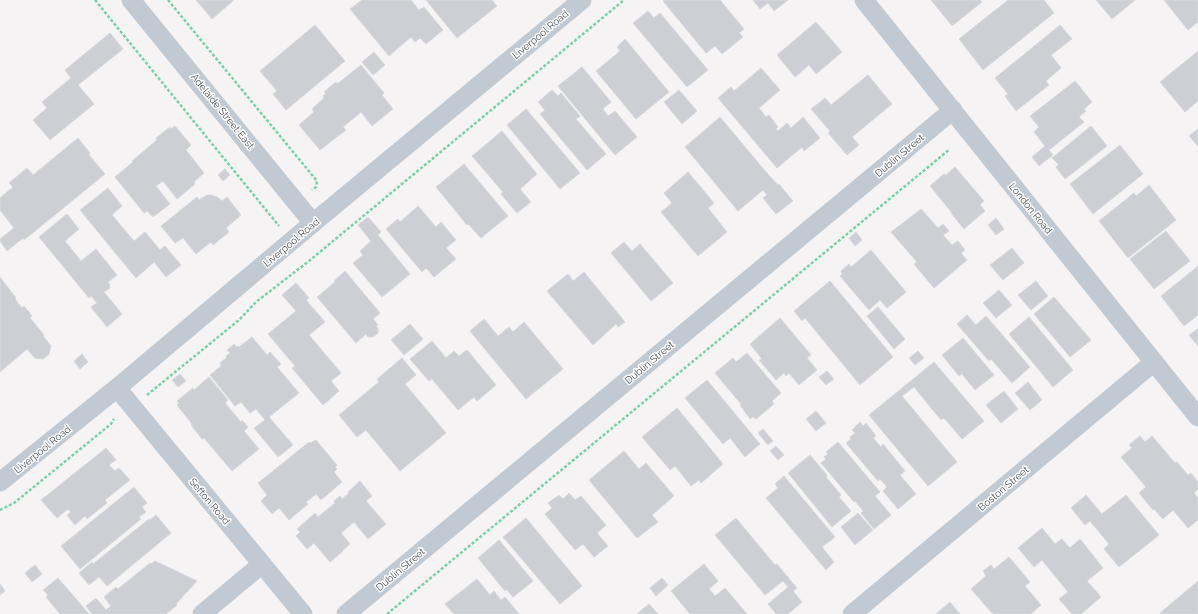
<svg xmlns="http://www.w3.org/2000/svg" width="1198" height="614" font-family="Raleway,sans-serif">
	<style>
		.building { fill: #cdcfd5; stroke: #d7d9de }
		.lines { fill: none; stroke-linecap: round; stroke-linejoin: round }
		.path { stroke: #7ad0a6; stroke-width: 2.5; stroke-dasharray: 3 2; stroke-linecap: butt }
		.minor { stroke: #c1cad2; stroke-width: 19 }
		.labels { text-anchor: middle; stroke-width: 3; stroke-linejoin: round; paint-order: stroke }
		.street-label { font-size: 10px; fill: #4a5661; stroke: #fff }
	</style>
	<rect width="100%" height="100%" fill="#f5f3f3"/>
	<!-- building -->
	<g class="building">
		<polygon points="196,0 234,0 212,19"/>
		<polygon points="362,0 411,0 419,10 424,7 443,30 426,44 420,38 415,42 411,37 389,56 350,9"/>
		<polygon points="426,0 492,0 497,6 457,38"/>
		<polygon points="664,0 720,0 744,29 739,33 743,37 722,54 715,46 706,53 663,1"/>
		<polygon points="753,0 788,0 774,11 768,3 760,9"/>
		<polygon points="931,0 980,0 982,2 952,26"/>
		<polygon points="1008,0 1044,0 1054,13 983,70 959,39"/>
		<polygon points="1096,0 1135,0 1112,19"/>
		<polygon points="1164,0 1198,0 1198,22 1188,30"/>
		<polygon points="648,11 654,18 660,13 708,70 687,87 633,23"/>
		<polygon points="816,22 842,52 816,74 809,65 795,77 777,55"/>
		<polygon points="315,25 345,61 286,110 273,94 277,91 260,71"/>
		<polygon points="1060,25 1072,39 1051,55 1061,68 1046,81 1049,85 1016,111 1005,96 1008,94 995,78"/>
		<polygon points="110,33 123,49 78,85 94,104 50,140 33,120 47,108 42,102 71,78 65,70"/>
		<polygon points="625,39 669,92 636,119 596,71 620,51 617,47"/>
		<polygon points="1198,51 1198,101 1185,112 1160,82"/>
		<polygon points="374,52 385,65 373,75 362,62"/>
		<polygon points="361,65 384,93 382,95 393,109 372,126 361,112 343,127 346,130 320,150 299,125 314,112 312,109 324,98 323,96 326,93 324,92 336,82 337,84"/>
		<polygon points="582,67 611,102 603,109 608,116 615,111 637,137 615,155 558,86"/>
		<polygon points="761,68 780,90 759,108 766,117 769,115 778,127 776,129 778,131 787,123 791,128 803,117 820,138 804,151 802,147 777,168 718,98 731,87 734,91"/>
		<polygon points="868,75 892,104 852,137 859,145 847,155 828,133 830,131 811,109 825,98 831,105"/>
		<polygon points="1075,81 1092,102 1084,109 1086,111 1079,117 1084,122 1049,150 1053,155 1039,166 1032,157 1045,146 1034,132 1039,127 1030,116"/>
		<polygon points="552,90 558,96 561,93 580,116 576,119 606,154 587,170 540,114 545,110 538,102"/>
		<polygon points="679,90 697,111 682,124 664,102"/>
		<polygon points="526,109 580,173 560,189 507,125"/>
		<polygon points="720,117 767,173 778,185 779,184 793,201 776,214 763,198 767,195 763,190 738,211 685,147"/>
		<polygon points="175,126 191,145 186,150 204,173 194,182 195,184 177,199 163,181 156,186 170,204 153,217 147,211 144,213 115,177 133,162 132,161 157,140 156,138 170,127 171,129"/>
		<polygon points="1091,126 1107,146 1065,179 1056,167 1059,165 1052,158"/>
		<polygon points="1198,129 1198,146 1189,136"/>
		<polygon points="502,131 537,174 520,189 531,202 517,213 501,194 503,192 472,156"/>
		<polygon points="78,138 90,153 89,155 105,174 24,240 23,238 7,251 0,241 0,239 14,228 0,210 0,198 13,187 9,183 27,168 33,175"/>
		<polygon points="1120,145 1143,174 1093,214 1070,184"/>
		<polygon points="464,164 508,216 481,238 468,224 467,225 436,187"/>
		<polygon points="955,167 984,201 980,205 985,211 964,229 951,213 952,213 930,186 944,174 946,175"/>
		<polygon points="225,169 230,175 223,181 218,175"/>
		<polygon points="688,172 714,203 708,208 727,232 698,256 661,212 672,203 664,193"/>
		<polygon points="1149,185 1176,220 1128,258 1099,221 1134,193 1136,196"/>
		<polygon points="108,188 122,206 112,215 134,241 145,232 160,250 165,246 181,265 166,277 154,262 136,278 80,210"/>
		<polygon points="207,195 211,195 217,197 222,201 227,197 241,215 226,228 229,232 213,245 211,242 196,254 183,238 175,243 161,226 197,197 199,200"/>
		<polygon points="418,206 436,227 441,222 456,240 446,248 456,259 434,277 426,268 422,272 386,229 398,219 400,222"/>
		<polygon points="921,209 938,228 943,224 949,231 943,235 952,245 958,241 965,250 961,253 967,260 934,288 914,264 917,262 891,232"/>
		<polygon points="67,214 79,229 65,241 81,261 96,249 117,275 108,282 110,285 109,286 110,288 104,292 122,314 107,327 91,307 97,303 91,296 89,298 39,237"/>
		<polygon points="368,217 381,232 378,235 410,274 382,297 353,263 363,255 360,251 371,241 358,225"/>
		<polygon points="996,218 1004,229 996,235 988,225"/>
		<polygon points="1166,231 1190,261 1154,289 1130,259"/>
		<polygon points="856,232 862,240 855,246 849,238"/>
		<polygon points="624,242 632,251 640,244 673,283 651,301 611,253"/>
		<polygon points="1012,248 1024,263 1003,280 990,265"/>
		<polygon points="871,250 906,292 887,308 880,300 869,310 840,276 842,274 841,271 849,264 851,267"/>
		<polygon points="1198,266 1198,315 1184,326 1161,296"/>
		<polygon points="345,271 380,313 373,319 378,325 376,326 378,329 378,333 373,337 368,337 366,334 356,343 317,297 335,282 334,281"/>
		<polygon points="584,272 625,322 618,327 616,324 593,345 547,291 568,274 573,281"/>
		<polygon points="0,277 16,298 15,299 22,308 24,306 32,316 30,318 44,335 43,336 51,346 49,354 43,359 35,358 27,349 0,372"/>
		<polygon points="830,281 893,357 860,385 805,318 802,321 794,311"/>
		<polygon points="1036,281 1048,296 1031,310 1018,295"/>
		<polygon points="296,283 309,298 306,300 325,322 309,335 341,373 331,381 339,391 323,405 292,368 295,366 268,334 296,311 282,295"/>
		<polygon points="999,290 1012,305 996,318 983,303"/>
		<polygon points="1054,297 1091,340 1070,357 1034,314"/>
		<polygon points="878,307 905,339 894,349 867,316"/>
		<polygon points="967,315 976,325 986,316 1030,367 1012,383 991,359 989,361 957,324"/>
		<polygon points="1029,317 1073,370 1053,387 1009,334"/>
		<polygon points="780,318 811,355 807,358 817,370 799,385 789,373 786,376 784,373 776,380 759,360 762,359 750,344"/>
		<polygon points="484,319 498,336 509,327 513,332 524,322 563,369 526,399 470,331"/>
		<polygon points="410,324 423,339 404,355 391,340"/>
		<polygon points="1198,329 1198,346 1189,335"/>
		<polygon points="252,337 267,355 270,352 281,364 277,367 299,393 269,417 293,445 278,457 254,428 265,420 256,409 250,413 241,402 235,406 210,375 221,366 220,363 227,357 226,356 230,353 227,350 234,344 237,347 238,346 239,347"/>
		<polygon points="963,338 994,375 975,390 962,374 959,376 942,355"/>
		<polygon points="432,341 446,358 454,351 459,356 467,350 496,385 477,401 474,397 458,410 432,379 429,381 410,359"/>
		<polygon points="918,351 924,358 915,365 909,358"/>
		<polygon points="747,353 781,393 772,401 774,404 756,419 753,417 750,419 740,405 741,404 715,373 733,358 736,362"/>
		<polygon points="82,354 88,362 80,369 74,361"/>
		<polygon points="402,358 416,375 405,384 446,433 400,471 366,430 357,437 339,415 379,382 377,379"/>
		<polygon points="934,362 984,421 962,439 944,418 941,420 914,387 902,396 957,462 928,486 869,415"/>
		<polygon points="827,371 834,379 826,385 819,377"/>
		<polygon points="180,374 186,381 178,387 172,380"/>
		<polygon points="209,377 228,400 225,403 241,422 242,420 248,427 244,431 259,449 232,471 204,438 202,439 191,425 192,424 177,405 179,403 177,401 193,388 194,390"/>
		<polygon points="707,380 760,444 745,457 730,438 723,444 685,398"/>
		<polygon points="1028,382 1042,400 1030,410 1015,393"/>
		<polygon points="1004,391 1018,409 1001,423 986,405"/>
		<polygon points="677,408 723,464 701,483 699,480 691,486 675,466 670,470 642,437"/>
		<polygon points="816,411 826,423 816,431 806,419"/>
		<polygon points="860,422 863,426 866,423 876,436 873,438 881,447 883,444 905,471 900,475 916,494 898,509 883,491 887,487 880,479 878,481 846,443 851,439 850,437 855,433 852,430"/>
		<polygon points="763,429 773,441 768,445 758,433"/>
		<polygon points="1140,436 1145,442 1152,436 1175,463 1177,462 1188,475 1191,473 1198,482 1198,489 1194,493 1198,498 1198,520 1188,528 1173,510 1163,519 1154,509 1153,510 1139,493 1146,487 1121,457 1132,448 1129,445"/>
		<polygon points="316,440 337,465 335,467 337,469 334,472 342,482 321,500 316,494 306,502 308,504 289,520 279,508 272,514 261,501 267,495 258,483 309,442 310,443"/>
		<polygon points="838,442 880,492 875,496 891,515 874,529 861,513 863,511 855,501 854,502 821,463 826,459 824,457 828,454 826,452"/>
		<polygon points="776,446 784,455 778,460 770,451"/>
		<polygon points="106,448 116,460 109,465 115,471 119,468 130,480 105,500 107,503 87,519 85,516 75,525 67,515 71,512 68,509 57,518 41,500"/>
		<polygon points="624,451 639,469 646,463 674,496 652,515 658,522 637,538 589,480"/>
		<polygon points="810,455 827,475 826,477 841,495 839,497 851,511 832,527 788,473"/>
		<polygon points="784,476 835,537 822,547 834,562 826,570 766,498 778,488 775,484"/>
		<polygon points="360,481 372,496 366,501 386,524 368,539 354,522 341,533 350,544 342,551 343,551 330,562 314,543 307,549 296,536 300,532 297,529 315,513 318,517 335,503 334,501 340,496 342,499 349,493 348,492"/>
		<polygon points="134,487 147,503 142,507 146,512 139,517 141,519 80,569 61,546"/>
		<polygon points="569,493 575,500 581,496 606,525 597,533 608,546 594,557 583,544 575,550 545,514 552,508 548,503 559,495 563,499"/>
		<polygon points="1086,495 1102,514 1126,495 1159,535 1119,567 1104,549 1109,544 1090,521 1085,525 1071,508"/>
		<polygon points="858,513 873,530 855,545 841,527"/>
		<polygon points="156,515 171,533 107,586 99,577 89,585 79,573 92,562 93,564 149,519 150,520"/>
		<polygon points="526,518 582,586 560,604 503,537"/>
		<polygon points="736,518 775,565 777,564 797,588 793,591 802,602 788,614 776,614 768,604 788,587 783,581 765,595 715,535"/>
		<polygon points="1042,528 1055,544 1062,539 1070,548 1080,539 1103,568 1087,581 1101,597 1081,614 1072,614 1059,599 1068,592 1042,560 1034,567 1018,548"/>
		<polygon points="499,540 533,581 513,597 506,589 505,591 478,558"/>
		<polygon points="1009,557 1030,582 1025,586 1041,605 1031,614 994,614 993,613 992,613 971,589 986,576 983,571 991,565 994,569"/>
		<polygon points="155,561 197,581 176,604 177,605 166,614 92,614 86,606 96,598 106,610 111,606 104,597 116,587 118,589 150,563 151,564"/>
		<polygon points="704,564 718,581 709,589 715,596 725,588 747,614 690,614 671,591"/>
		<polygon points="35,565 42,574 32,582 25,573"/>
		<polygon points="58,578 89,614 60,614 46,597 48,595 43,590"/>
		<polygon points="662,578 668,585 656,596 650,588"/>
		<polygon points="477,579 490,595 494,591 501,600 505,597 519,614 454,614 445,604"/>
		<polygon points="1198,581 1198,614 1161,614 1160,613"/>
		<polygon points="0,584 5,591 0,595"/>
		<polygon points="950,602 960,614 936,614"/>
		<polygon points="649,604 658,614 637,614"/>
	</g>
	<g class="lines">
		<!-- path -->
		<g class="path">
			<polyline points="95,0 279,226"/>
			<polyline points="168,0 317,181 316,187 312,190"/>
			<polyline points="147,395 239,320 256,302 309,261 624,0"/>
			<polyline points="0,510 14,503 111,424 114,419"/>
			<polyline points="387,614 950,149"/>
		</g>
		<!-- minor -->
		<g class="minor">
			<polyline points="131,0 313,223"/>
			<polyline points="864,0 1198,417"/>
			<polyline points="117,388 303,614"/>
			<polyline points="0,482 117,388 313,223 582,0"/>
			<polyline points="202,614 262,564"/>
			<polyline points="346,614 953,110"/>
			<polyline points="852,614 1154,362"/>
		</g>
	</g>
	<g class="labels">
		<!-- street labels -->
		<g class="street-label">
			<text transform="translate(540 34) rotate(-40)" y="4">Liverpool Road</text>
			<text transform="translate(223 111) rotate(51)" y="4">Adelaide Street East</text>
			<text transform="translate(899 155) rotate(-40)" y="4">Dublin Street</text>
			<text transform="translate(1031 208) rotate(51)" y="4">London Road</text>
			<text transform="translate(291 242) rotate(-40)" y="4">Liverpool Road</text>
			<text transform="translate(649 362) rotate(-40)" y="4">Dublin Street</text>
			<text transform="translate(42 449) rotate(-39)" y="4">Liverpool Road</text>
			<text transform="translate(1003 488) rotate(-40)" y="4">Boston Street</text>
			<text transform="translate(210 501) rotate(50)" y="4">Sefton Road</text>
			<text transform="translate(400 569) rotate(-40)" y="4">Dublin Street</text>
		</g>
	</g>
</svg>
